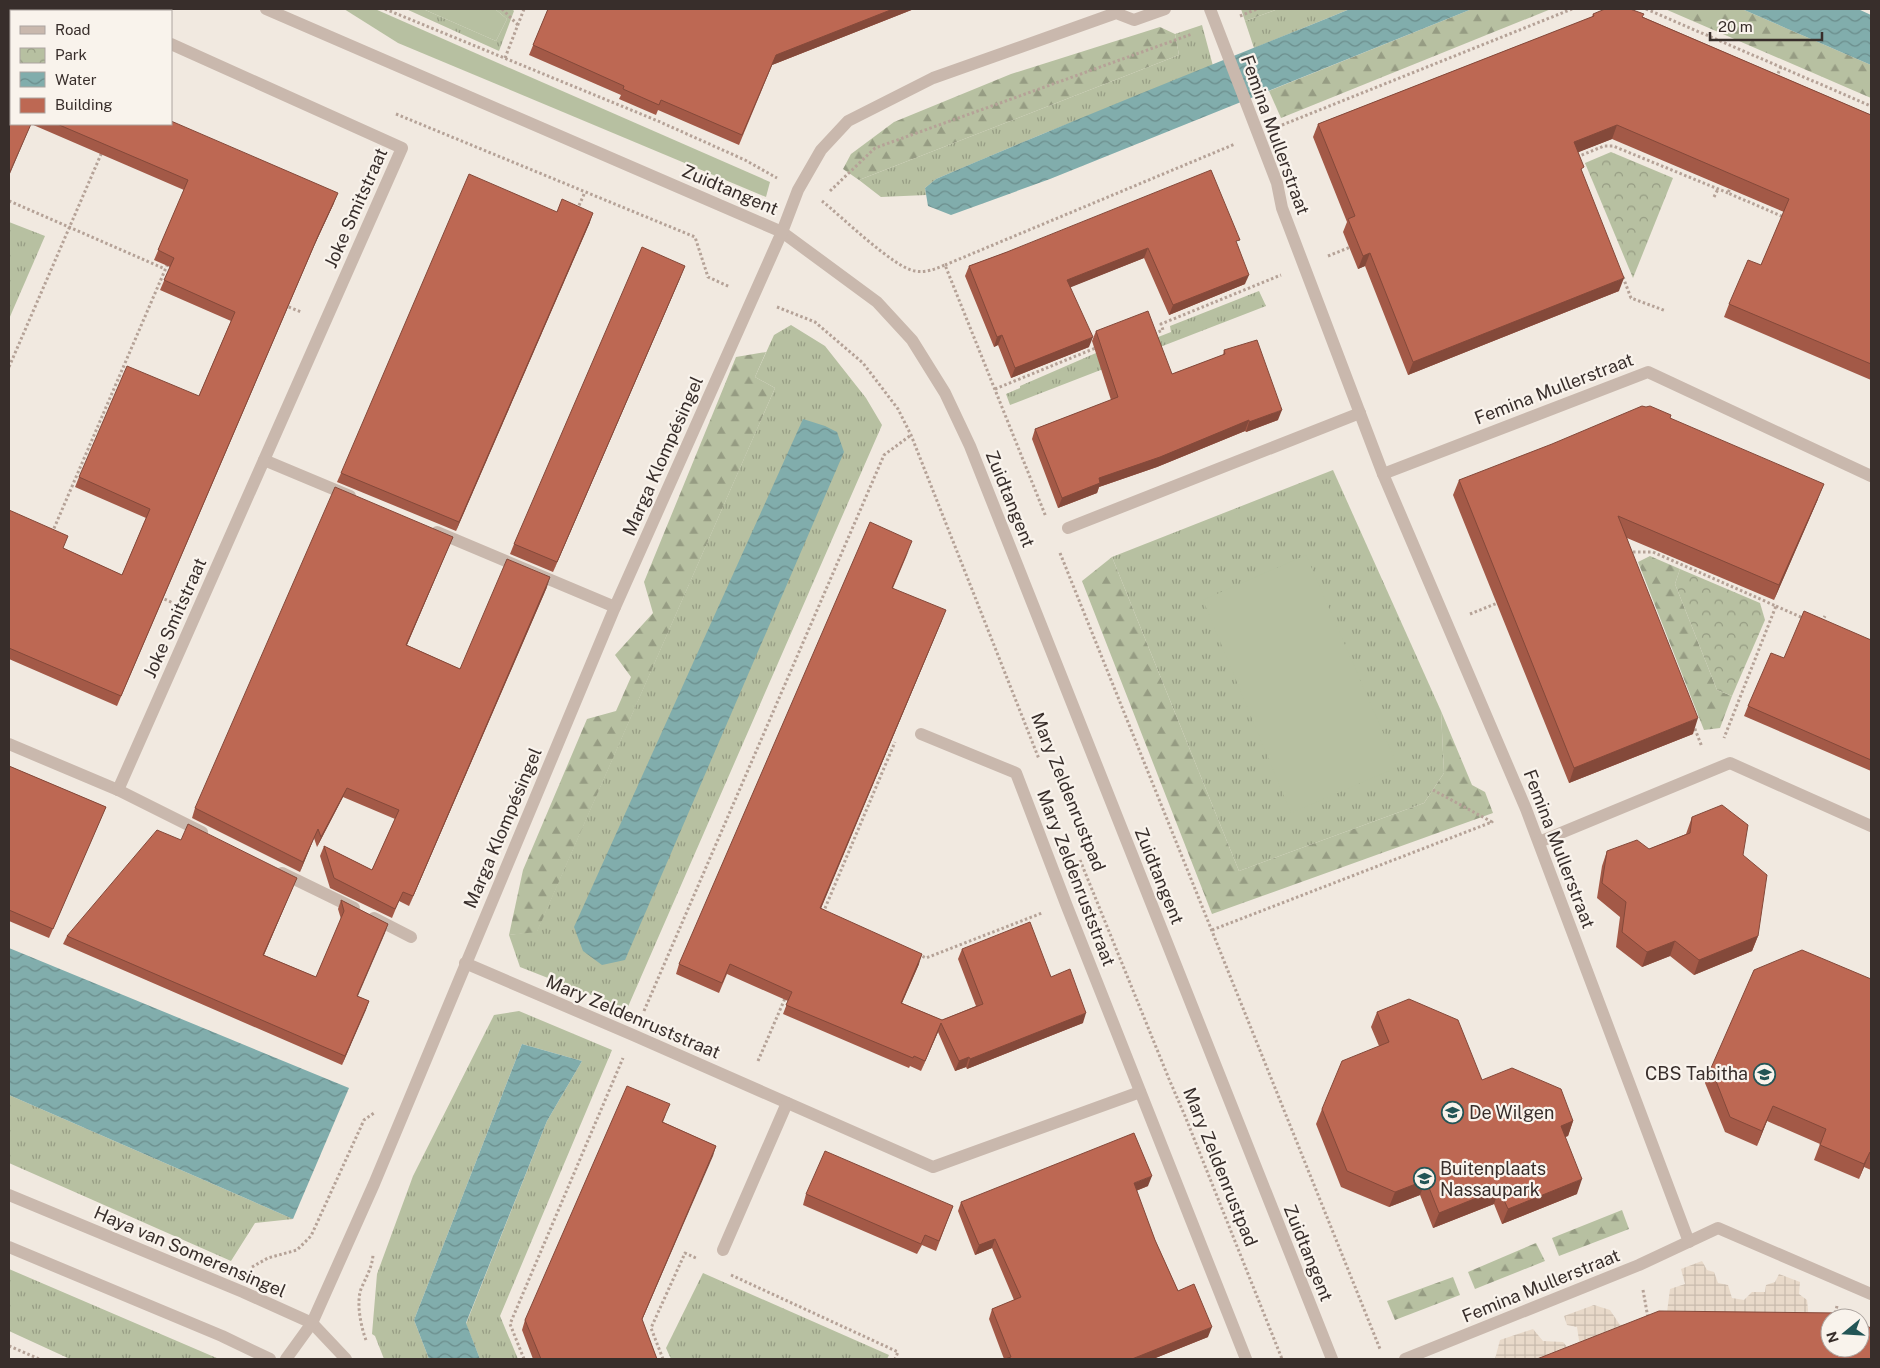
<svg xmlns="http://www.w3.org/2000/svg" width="1880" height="1368" font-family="'Public Sans',sans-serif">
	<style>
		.grass { fill: url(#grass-tufts) }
		.forest { fill: url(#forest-firs) }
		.park { fill: url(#park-crowns) }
		.garden { fill: #b7c0a1 }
		.plaza { fill: url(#plaza-grid) }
		.water { fill: url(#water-waves) }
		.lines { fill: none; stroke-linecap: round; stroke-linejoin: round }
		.path { stroke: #b5a297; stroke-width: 3; stroke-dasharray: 2.5 2.5; stroke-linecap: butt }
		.minor { stroke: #c9b8ad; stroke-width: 12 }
		.wall { fill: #a35947 }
		.shaded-wall { fill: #84493a }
		.building { fill: #bd6853; stroke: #84493a }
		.labels { text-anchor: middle; stroke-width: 4.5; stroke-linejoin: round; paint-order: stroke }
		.street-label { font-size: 18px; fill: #382e2b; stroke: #f9f3ec }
		.poi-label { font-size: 18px; fill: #382e2b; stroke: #f9f3ec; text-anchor: start }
	</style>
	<defs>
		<pattern id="grass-tufts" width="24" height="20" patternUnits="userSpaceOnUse" patternTransform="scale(1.25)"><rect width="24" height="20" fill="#b7c0a1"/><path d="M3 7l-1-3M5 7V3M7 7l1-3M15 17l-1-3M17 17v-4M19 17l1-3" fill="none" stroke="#969c83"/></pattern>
		<pattern id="forest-firs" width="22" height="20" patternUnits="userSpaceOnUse" patternTransform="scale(1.25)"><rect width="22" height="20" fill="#b7c0a1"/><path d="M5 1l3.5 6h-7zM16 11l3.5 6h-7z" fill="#969c83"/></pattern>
		<pattern id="park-crowns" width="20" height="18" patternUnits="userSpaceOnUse" patternTransform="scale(1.25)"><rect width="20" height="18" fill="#b7c0a1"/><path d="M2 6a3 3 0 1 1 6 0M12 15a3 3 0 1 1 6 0" fill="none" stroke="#969c83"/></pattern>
		<pattern id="plaza-grid" width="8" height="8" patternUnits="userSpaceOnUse" patternTransform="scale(1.25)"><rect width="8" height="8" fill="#e8d9c9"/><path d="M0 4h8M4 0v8" fill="none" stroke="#c8bbad"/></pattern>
		<pattern id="water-waves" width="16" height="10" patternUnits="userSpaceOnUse" patternTransform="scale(1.25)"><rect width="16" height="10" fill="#81adac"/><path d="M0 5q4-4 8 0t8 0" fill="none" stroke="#6b8d8c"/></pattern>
	</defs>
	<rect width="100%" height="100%" fill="#f1e9e0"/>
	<!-- grass -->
	<g class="grass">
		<polygon points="406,9 423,9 496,41 507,19 495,9 512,9 514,11 499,51"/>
		<polygon points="1278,9 1350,9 1254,48 1245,21"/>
		<polygon points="1202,25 1213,66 1040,135 936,179 925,188 926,195 881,197 859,180 1179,55 1175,34"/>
		<polygon points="9,222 45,236 9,319"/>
		<polygon points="1259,291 1266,306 1010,405 1006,394 1020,388 1020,386 1096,353 1099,360 1171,332 1170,326"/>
		<polygon points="791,325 825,346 866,398 882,425 627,1009 520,967 509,935 537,931 775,388 755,377 774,335"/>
		<polygon points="1333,470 1441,711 1444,773 1424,803 1239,871 1112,557"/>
		<polygon points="519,1011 612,1050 500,1316 518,1359 480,1359 466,1324 547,1121 582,1061 522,1044 414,1320 429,1359 384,1359 375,1336 372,1334 377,1274 413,1176 494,1015"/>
		<polygon points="9,1095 293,1219 255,1223 231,1261 9,1163"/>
		<polygon points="9,1269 219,1359 220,1359 70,1359 9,1331"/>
		<polygon points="703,1273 889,1355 887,1359 671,1359 666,1348"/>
	</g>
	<!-- forest -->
	<g class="forest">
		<polygon points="1241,9 1278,9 1245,21"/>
		<polygon points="1472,9 1551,9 1281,118 1269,91"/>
		<polygon points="1665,9 1742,9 1871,65 1871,98"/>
		<polygon points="1160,27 1175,34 1179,55 859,180 843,169 851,154 894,122 1011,74"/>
		<polygon points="766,352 755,377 775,388 537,932 509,935 523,870 587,719 616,711 631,677 615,655 653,613 644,582 736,357"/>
		<polygon points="1650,556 1680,569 1675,584 1717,690 1732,696 1720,728 1704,730 1638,562"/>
		<polygon points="1112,557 1239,871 1424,803 1444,773 1441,711 1472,785 1485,792 1493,813 1212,914 1082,581"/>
		<polygon points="1622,1210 1629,1229 1559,1256 1552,1238"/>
		<polygon points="1536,1243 1545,1261 1475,1289 1468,1272"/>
		<polygon points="1453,1277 1460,1295 1395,1320 1387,1301"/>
	</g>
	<!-- park -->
	<g class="park">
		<polygon points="1611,152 1673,178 1633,278 1585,163"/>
		<polygon points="1680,569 1760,603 1765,620 1732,696 1717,690 1675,584"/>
	</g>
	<!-- garden -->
	<g class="garden">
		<polygon points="344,9 375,9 770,182 766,197 398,43"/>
		<polygon points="423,9 495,9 507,19 496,41"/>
		<polygon points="1306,555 1398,767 1291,813 1203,600"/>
	</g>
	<!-- plaza -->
	<polygon class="plaza" points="1702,1261 1707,1270 1714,1272 1718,1283 1728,1285 1732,1298 1744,1300 1752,1292 1765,1292 1766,1285 1775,1282 1779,1274 1800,1282 1799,1294 1807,1300 1809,1320 1583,1359 1495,1359 1500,1340 1533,1329 1543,1341 1563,1342 1569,1349 1580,1347 1577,1327 1567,1325 1564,1316 1594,1305 1610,1310 1620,1325 1666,1320 1670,1289 1685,1284 1681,1269"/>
	<!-- water -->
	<g class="water">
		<path d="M1350,9H1472L1050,179L951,215L928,206L925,188L936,179C1073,120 1212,65 1350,9Z"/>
		<polygon points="1742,9 1858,9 1871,15 1871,65"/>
		<polygon points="803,419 825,426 837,432 844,452 625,960 602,965 583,951 574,927"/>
		<polygon points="9,948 349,1088 293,1219 9,1095"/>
		<polygon points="522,1044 582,1061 547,1121 466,1323 480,1359 429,1359 414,1320"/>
	</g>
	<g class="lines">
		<!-- path -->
		<g class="path">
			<polyline points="156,9 161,11"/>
			<polyline points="385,9 658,121 745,160 777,178"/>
			<polyline points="502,9 518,25"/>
			<polyline points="1646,9 1871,106"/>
			<polyline points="1240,16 1257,9"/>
			<polyline points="505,58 524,9"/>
			<polyline points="1776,78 1781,67"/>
			<polyline points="396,114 695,237 708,277 730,287"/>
			<polyline points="1282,125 1572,9"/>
			<polyline points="1577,157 1604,146 1613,146 1728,193"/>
			<polyline points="1731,185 1728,193 1786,218"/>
			<polyline points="830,191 875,148 1192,34"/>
			<polyline points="1714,197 1718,189"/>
			<polyline points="9,201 165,269"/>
			<path d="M822,201C841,216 894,268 915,271C926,273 935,269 945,265L1046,517"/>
			<polyline points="577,210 585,192"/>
			<polyline points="1328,256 1353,246"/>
			<polyline points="945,265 1235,144"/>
			<polyline points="1623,277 1631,298 1666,311"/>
			<polyline points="284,305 301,312"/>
			<polyline points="777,307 815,322 863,363 898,409 911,435 1039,759"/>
			<polyline points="1154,334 1163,330 1161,324 1281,275"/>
			<polyline points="9,367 102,152"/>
			<polyline points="995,389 1098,347"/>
			<polyline points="52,533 168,263"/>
			<polyline points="1628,552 1653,552 1776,606 1724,738"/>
			<polyline points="1060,553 1380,1349"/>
			<polyline points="160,597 173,603"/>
			<polyline points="1776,606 1805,619"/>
			<polyline points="1470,614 1500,602"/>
			<polyline points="1822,622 1825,616"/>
			<polyline points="1693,724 1702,747"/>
			<polyline points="1080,860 1169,1079 1185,1116 1282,1359"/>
			<polyline points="823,913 895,742"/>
			<polyline points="1212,930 1492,822 1433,790"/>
			<polyline points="918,954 926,958 1042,913"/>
			<polyline points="644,1011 884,455 911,435"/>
			<polyline points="758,1061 786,996"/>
			<polyline points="252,1267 268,1258 297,1250 311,1236 364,1120 374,1113"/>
			<polyline points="731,1275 898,1352 895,1359"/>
			<polyline points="1643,1290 1648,1318"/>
			<polyline points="1834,1318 1837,1306"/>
			<path d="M366,1340C361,1327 356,1303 361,1289C366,1277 372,1268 373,1255"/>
			<polyline points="9,1346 39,1359"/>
			<polyline points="524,1359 510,1324 623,1058"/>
			<polyline points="663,1359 651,1328 685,1253 698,1259"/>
		</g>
		<!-- minor -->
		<g class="minor">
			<polyline points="90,9 96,11"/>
			<polyline points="266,9 782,232 877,302 912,340 945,393 970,446 1332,1359"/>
			<polyline points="1210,9 1277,183 1282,208 1383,474 1526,809 1689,1242"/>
			<polyline points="264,460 350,496"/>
			<polyline points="1383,474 1648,372 1871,476"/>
			<polyline points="1068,528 1360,413"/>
			<polyline points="437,532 615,607"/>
			<polyline points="921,734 1016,773 1066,904 1246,1359"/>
			<polyline points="9,744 118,790 202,832"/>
			<polyline points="118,790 402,148 171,44"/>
			<polyline points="1539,842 1730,763 1871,826"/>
			<polyline points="282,873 354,908"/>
			<polyline points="374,918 411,937"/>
			<polyline points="465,963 633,1035 933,1167 1140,1092"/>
			<polyline points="9,1195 243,1292 312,1323 346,1359"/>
			<polyline points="9,1247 222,1336 270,1359"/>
			<polyline points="723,1250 787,1103"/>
			<polyline points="286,1359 312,1323 374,1184 615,607 782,232 798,190 821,150 848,121 933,78 1116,13 1134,20 1165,9"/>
			<polyline points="1405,1359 1639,1265 1718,1228 1871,1294"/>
		</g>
	</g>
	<!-- wall -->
	<g class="wall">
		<polygon points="548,9 914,9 772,65 739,145 658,110 656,115 619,99 621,95 529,55"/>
		<polygon points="1593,14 1643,17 1871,115 1871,380 1724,317 1729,304 1761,265 1784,212 1612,139 1578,152 1582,173 1619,291 1408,375 1365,266 1358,269 1343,232 1347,222 1313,137 1318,124 1592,17"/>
		<polygon points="11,124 171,124 334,203 314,246 117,706 9,659 9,510 63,548 122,575 146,518 75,487 79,477 199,396 231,321 160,290 170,267 154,260 184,190 31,124"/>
		<polygon points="557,212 590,222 456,531 337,482 341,473"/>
		<polygon points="1238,246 1245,284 1169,315 1144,258 1070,287 1089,347 1011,378 998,345 994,347 965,276 969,266 1007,252"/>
		<polygon points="681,276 553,572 510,554 514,544"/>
		<polygon points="1096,331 1172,374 1223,355 1224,350 1278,420 1246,432 1245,431 1157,467 1099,487 1097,493 1058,508 1032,439 1035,429 1111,400 1092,341"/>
		<polygon points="1670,418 1818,499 1774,600 1627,538 1693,734 1569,783 1453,495 1459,480"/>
		<polygon points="453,537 407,645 460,669 547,587 409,906 399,901 392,918 330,888 320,856 324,846 372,870 395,819 343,797 317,847 314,838 300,872 192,818 195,808"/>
		<polygon points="909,550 893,588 942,620 821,908 919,964 902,1003 942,1020 976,1006 958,959 962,949 1051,977 1083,1023 967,1069 966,1067 955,1071 938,1032 921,1071 910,1066 909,1068 783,1014 788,1001 727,974 719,993 676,974 679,964"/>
		<polygon points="1871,640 1871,771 1744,716 1748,706 1784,658"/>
		<polygon points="9,766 106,807 49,938 9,921"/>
		<polygon points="1692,817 1743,855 1758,936 1752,951 1694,975 1670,956 1642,967 1616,947 1620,917 1597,898 1602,866 1607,851 1649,849 1686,834"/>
		<polygon points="181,840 293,887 264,955 316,977 341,919 338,909 341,900 388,924 357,996 369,1001 342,1065 63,944 67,936"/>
		<polygon points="1871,979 1871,1170 1864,1167 1859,1179 1814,1160 1820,1144 1767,1121 1757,1146 1725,1132 1705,1083 1711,1068"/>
		<polygon points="1377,1012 1482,1080 1573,1121 1568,1136 1565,1137 1577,1194 1502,1224 1494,1204 1433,1228 1420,1195 1389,1207 1341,1187 1316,1124 1322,1109 1379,1046 1371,1027"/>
		<polygon points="666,1114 663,1122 716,1146 642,1320 657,1359 533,1359 522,1330 525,1320"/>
		<polygon points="1148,1186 1136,1191 1155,1240 1178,1291 1208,1337 1153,1359 1004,1359 989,1319 992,1309 1014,1300 992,1248 975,1255 958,1211 961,1202"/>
		<polygon points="806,1194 953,1206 936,1251 922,1245 917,1254 803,1205"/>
	</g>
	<!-- shaded-wall -->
	<g class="shaded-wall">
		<polygon points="893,9 914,9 772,65 739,145 776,55"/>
		<polygon points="31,124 9,176 9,174"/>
		<polygon points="1617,125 1612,139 1569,156 1574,142"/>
		<polygon points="338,193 334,203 314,246 117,706 318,236"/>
		<polygon points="593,213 590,222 456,531 459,522"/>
		<polygon points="1148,248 1144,258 1064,290 1067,280"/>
		<polygon points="1370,253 1365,266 1358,269 1363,256"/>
		<polygon points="685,266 681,276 553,572 557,562"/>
		<polygon points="1249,275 1245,284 1169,315 1173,305"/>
		<polygon points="1624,278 1619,291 1408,375 1413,362"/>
		<polygon points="1002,335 998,345 994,347 997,337"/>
		<polygon points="1093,337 1089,347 1011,378 1015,368"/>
		<polygon points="1282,410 1278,420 1246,432 1249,422"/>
		<polygon points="1249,420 1245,431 1157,467 1099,487 1097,493 1058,508 1062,498 1099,478"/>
		<polygon points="1824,484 1818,499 1774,600 1779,585"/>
		<polygon points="453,537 449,546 403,654 406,645"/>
		<polygon points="550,577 547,587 409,906 413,896"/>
		<polygon points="946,610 942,620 817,918 820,908"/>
		<polygon points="1698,718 1693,734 1569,783 1574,768"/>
		<polygon points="347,788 343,797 317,847 321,837"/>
		<polygon points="318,829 314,838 300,872 303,862"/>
		<polygon points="297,878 293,887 260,964 263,955"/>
		<polygon points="388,924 385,933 354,1005 357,996"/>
		<polygon points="1758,936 1752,951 1694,975 1699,960"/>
		<polygon points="1675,941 1670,956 1642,967 1647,952"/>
		<polygon points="922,954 919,964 898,1012 901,1003"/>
		<polygon points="369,1001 366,1010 342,1065 345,1056"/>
		<polygon points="1086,1013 1083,1023 967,1069 970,1059"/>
		<polygon points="941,1023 938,1032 921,1071 925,1061"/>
		<polygon points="969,1057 966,1067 955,1071 959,1061"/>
		<polygon points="1773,1106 1757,1146 1762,1131"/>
		<polygon points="1573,1121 1568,1136 1555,1141 1561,1126"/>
		<polygon points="716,1146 713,1156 638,1329 642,1319"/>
		<polygon points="1870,1152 1864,1167 1859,1179 1864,1164"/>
		<polygon points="1152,1176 1148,1186 1130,1193 1134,1183"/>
		<polygon points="1582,1179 1577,1194 1502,1224 1508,1209"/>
		<polygon points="1426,1180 1420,1195 1389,1207 1395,1192"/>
		<polygon points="1499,1189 1494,1204 1433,1228 1439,1213"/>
		<polygon points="995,1239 992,1248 975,1255 979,1245"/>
		<polygon points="1212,1327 1208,1337 1153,1359 1132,1359"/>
	</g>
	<!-- building -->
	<g class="building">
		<polygon points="548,9 893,9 776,55 742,135 661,100 659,105 623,89 624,86 533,45"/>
		<polygon points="1605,9 1630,9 1644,14 1642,17 1871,115 1871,364 1729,304 1748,260 1761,265 1789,199 1617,125 1574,142 1584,167 1581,169 1624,278 1413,362 1370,253 1363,256 1348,219 1355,216 1318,124 1594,16 1593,14"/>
		<polygon points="9,52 11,53 11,124 31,124 9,174"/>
		<polygon points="171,121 338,193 318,236 121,696 9,648 9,510 68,536 63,548 122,575 150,509 79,477 127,366 199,396 235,312 164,280 174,258 158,250 188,180 57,124 171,124"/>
		<polygon points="1211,170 1240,240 1236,241 1249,275 1173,305 1148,248 1067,280 1093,337 1015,368 1002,335 997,337 969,266 1007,252"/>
		<polygon points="469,174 557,212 562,199 593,213 459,522 341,473"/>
		<polygon points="642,247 685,266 557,562 514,544"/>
		<polygon points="1148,311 1172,374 1225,354 1224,350 1257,340 1282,410 1249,422 1249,420 1160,457 1099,478 1100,483 1062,498 1035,429 1118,397 1096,331"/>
		<polygon points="1642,406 1646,407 1650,406 1671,415 1670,418 1824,484 1779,585 1618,516 1698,718 1574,768 1459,480 1552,444"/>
		<polygon points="335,487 453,537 406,645 460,669 507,559 550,577 413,896 403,892 395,909 334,878 324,846 372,870 399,810 347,788 321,837 318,829 303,862 195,808"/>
		<polygon points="870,522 912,541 892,588 946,610 820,908 922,954 901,1003 942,1020 983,1004 962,949 1030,922 1051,977 1070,969 1086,1013 970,1059 969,1057 959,1061 941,1023 925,1061 914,1056 913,1058 786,1005 792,992 730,964 722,983 679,964"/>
		<polygon points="1804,611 1871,640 1871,760 1748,706 1771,653 1784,658"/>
		<polygon points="9,766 106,807 53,929 9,910"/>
		<polygon points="1722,805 1748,825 1743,855 1767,875 1758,936 1699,960 1675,941 1647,952 1622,932 1626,902 1602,883 1607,851 1637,840 1649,849 1690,833 1692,817"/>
		<polygon points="188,824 297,878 263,955 316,977 344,911 341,900 388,924 357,996 369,1001 345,1056 67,936 157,830 181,840"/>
		<polygon points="1802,950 1871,979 1871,1153 1870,1152 1864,1164 1820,1145 1826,1129 1773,1106 1762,1131 1730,1117 1711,1068 1754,970"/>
		<polygon points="1409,999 1458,1020 1482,1080 1512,1068 1561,1089 1573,1121 1561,1126 1582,1179 1508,1209 1499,1189 1439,1213 1426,1180 1395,1192 1347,1171 1322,1109 1342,1061 1389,1042 1377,1012"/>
		<polygon points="627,1086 670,1104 662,1122 716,1146 642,1319 657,1359 541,1359 525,1320"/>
		<polygon points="1134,1133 1152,1176 1134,1183 1155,1240 1178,1291 1194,1284 1212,1327 1132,1359 1005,1359 1011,1357 992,1309 1021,1297 995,1239 979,1245 961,1202"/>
		<polygon points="825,1151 953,1206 939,1241 925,1235 921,1244 806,1194"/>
		<polygon points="1659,1311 1838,1313 1849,1318 1830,1318 1830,1348 1860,1348 1860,1323 1871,1328 1871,1359 1537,1359"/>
	</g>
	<!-- icons -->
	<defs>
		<symbol id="school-ring" viewBox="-11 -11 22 22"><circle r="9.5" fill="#f9f3ec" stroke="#235556" stroke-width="1.5"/><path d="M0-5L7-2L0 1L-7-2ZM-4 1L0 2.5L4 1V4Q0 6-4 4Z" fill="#235556"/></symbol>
	</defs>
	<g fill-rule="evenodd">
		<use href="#school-ring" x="1752" y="1062" width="25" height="25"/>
		<use href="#school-ring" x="1440" y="1100" width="25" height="25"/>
		<use href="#school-ring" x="1412" y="1166" width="25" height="25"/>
	</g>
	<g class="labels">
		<!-- street labels -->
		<g class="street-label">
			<text transform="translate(1275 135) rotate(70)" y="6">Femina Mullerstraat</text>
			<text transform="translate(730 190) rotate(23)" y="6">Zuidtangent</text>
			<text transform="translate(356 208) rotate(-66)" y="6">Joke Smitstraat</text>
			<text transform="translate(1554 389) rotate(-21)" y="6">Femina Mullerstraat</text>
			<text transform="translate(663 456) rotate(-66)" y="6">Marga Klompésingel</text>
			<text transform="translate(1010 499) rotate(68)" y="6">Zuidtangent</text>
			<text transform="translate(175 618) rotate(-66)" y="6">Joke Smitstraat</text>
			<text transform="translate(1068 792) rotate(68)" y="6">Mary Zeldenrustpad</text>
			<text transform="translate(503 828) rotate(-67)" y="6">Marga Klompésingel</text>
			<text transform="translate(1559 849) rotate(69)" y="6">Femina Mullerstraat</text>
			<text transform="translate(1159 876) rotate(68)" y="6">Zuidtangent</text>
			<text transform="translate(1076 878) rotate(69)" y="6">Mary Zeldenruststraat</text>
			<text transform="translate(633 1017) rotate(23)" y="6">Mary Zeldenruststraat</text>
			<text transform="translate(1220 1167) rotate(68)" y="6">Mary Zeldenrustpad</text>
			<text transform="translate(190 1252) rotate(23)" y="6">Haya van Somerensingel</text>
			<text transform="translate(1308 1253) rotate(68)" y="6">Zuidtangent</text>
			<text transform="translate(1541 1286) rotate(-22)" y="6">Femina Mullerstraat</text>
		</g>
		<!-- poi labels -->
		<g class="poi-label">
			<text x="1748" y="1080" text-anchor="end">CBS Tabitha</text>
			<text x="1469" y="1119">De Wilgen</text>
			<text x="1440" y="1175">Buitenplaats<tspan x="1440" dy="21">Nassaupark</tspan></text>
		</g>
	</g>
	<!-- border -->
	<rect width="1880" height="1368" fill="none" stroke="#382e2b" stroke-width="20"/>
	<!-- legend -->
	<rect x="10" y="10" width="162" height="115" fill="#f9f3ec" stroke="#aca49f"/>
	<rect x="20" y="26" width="25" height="8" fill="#c9b8ad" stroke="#aca49f"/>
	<text x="55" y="35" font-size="15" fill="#382e2b">Road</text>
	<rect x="20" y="48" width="25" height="15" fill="url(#park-crowns)" stroke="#aca49f"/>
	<text x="55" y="60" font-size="15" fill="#382e2b">Park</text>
	<rect x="20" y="72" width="25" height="15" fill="url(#water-waves)" stroke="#aca49f"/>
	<text x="55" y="85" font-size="15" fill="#382e2b">Water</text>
	<rect x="20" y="98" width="25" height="15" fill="#bd6853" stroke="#aca49f"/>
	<text x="55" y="110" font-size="15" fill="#382e2b">Building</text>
	<!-- north arrow -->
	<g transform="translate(1845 1333) rotate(252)"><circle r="24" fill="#f9f3ec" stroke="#aca49f"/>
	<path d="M0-4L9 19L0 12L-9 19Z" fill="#235556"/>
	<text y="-8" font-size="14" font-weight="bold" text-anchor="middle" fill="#382e2b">N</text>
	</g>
	<!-- scale -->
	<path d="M1710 32v8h112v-8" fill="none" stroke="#382e2b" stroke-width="2.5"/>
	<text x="1718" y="32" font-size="15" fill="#382e2b" stroke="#f9f3ec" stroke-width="4" paint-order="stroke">20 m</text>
</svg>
